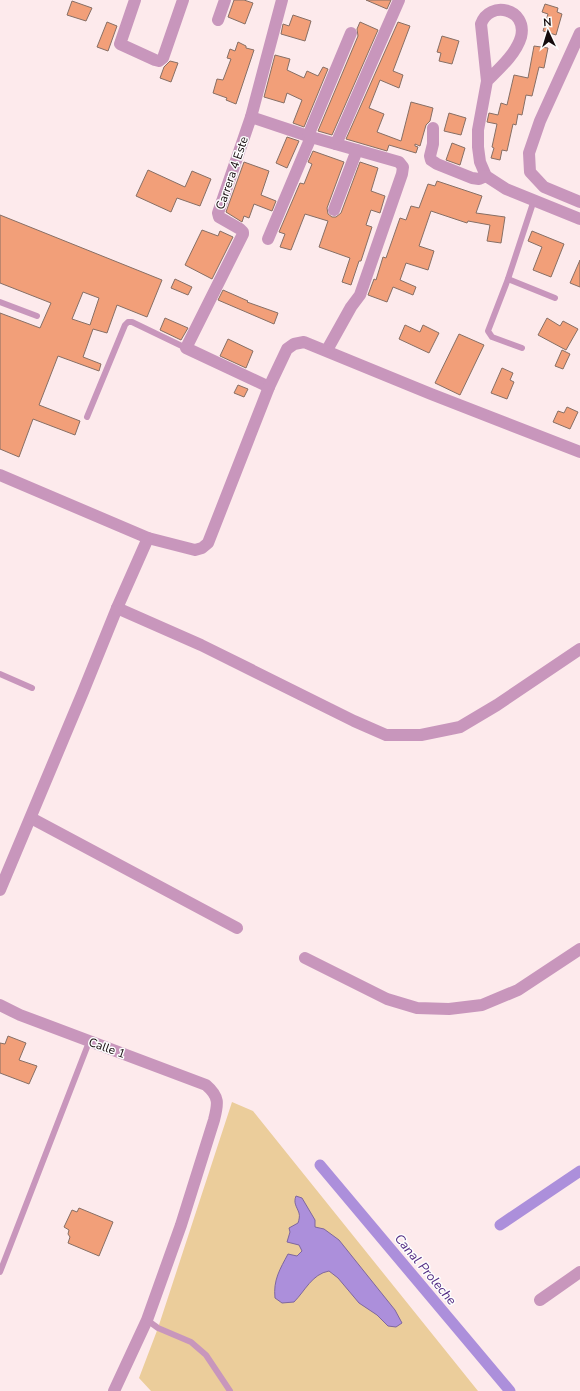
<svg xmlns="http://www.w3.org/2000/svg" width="580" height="1391" font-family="'Nunito Sans',sans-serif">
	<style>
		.green { fill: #ebcd9b }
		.water { fill: #ac8fdb; stroke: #7f679d }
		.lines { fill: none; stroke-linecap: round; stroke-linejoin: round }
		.canal { stroke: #ac8fdb; stroke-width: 11 }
		.building { fill: #f29f79; stroke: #876f65; fill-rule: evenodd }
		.lane { stroke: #c896bc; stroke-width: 6 }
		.street { stroke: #c896bc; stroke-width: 12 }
		.labels { text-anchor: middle; stroke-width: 3; stroke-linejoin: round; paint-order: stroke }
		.street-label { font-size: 12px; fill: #150b0d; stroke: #fdfdfd }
		.water-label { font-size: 13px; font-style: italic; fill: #542c84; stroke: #fdfdfd }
	</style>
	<rect width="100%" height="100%" fill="#fdeaec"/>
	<!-- green -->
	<polygon class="green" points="232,1102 253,1111 478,1391 151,1391 139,1378 158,1328"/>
	<!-- water -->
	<path class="water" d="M296,1196L302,1198L315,1220V1227L324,1229L339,1240L395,1310L402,1323L396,1327L388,1326L377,1315L359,1303L338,1278L329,1271C312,1274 305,1291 294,1302L282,1303L275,1298C273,1280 280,1269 288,1254L297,1256L302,1251L299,1245L287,1242L290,1232L289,1228L298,1223C299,1220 300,1216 299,1213C297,1207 293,1203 296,1196Z"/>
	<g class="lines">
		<!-- canal -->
		<g class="canal">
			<polyline points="320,1165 510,1391"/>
			<polyline points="500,1225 580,1171"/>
		</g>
	</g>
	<!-- building -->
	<g class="building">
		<polygon points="234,0 244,0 253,3 245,24 228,17"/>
		<polygon points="366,0 391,0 387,9"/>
		<polygon points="72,1 92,8 86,21 67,15"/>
		<polygon points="545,4 558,8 557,12 562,14 556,35 543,31 548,14 542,12"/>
		<polygon points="293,15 311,21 305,41 281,34 283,24 289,26"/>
		<polygon points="107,22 117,26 108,51 97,47"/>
		<polygon points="360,22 378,30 332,135 318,131 358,36 357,29"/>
		<polygon points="398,22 410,26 393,71 403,75 399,88 380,80 369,108 384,114 377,132 401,141 411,102 433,108 430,121 426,125 420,146 415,144 415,146 418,147 416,153 389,145 387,151 346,139"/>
		<polygon points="442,36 459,41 452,64 439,61 441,53 437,52"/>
		<polygon points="238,42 246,46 246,48 254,50 236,104 226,100 227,98 213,93 217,79 223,80 231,59 227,58 230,49 235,51"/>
		<polygon points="534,46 548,48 544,68 539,67 532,96 526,95 522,115 518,114 516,125 513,124 507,151 502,150 500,160 491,158 494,148 492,147 497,124 487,122 489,113 498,115 501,103 507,105 514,75 528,78"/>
		<polygon points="275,55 290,59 287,70 304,78 307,71 318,76 323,67 328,69 304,127 293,123 302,100 287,93 284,103 264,97"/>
		<polygon points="170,61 178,63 171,82 160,78 164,67"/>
		<polygon points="449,113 466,118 461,135 444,131"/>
		<polygon points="287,137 299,141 287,168 276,163"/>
		<polygon points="452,143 465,148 460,165 446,160"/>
		<polygon points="313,151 344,162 327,208 328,214 332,217 336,217 341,213 360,162 378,168 371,191 385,196 380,213 371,210 366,225 372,227 361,261 359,261 351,285 342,282 350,258 319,247 328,221 305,214 291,250 280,247 285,234 279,232 300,183 304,184 312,164 308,162"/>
		<polygon points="244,162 269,171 261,195 276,201 272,211 254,204 249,218 244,216 242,222 226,212"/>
		<polygon points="148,170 185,187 192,171 211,179 200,206 177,198 171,212 136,196"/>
		<polygon points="437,181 482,196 476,213 505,217 501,243 487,241 490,225 468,221 467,223 431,211 419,246 434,251 428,270 406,263 400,280 416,287 413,295 393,287 387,302 368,295 374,279 376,280 383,257 386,258 400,218 406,220 411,206 419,208 428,184 435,186"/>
		<path d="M0,215L162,280L147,317L117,305L107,333L93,329L83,357L101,364L99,371L58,356L39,405L80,421L75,435L33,419L19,457L0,449V313L40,328L51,303L0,283ZM83,292L99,298L90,325L72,319Z"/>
		<polygon points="202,230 218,236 220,231 233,237 212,279 185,265"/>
		<polygon points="532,231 564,244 551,277 533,270 542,247 528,241"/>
		<polygon points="580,260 580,287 570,283"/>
		<polygon points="175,279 192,287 188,295 171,288"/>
		<polygon points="223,290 248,301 247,302 278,313 274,324 218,300"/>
		<polygon points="165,318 188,328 181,340 160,330"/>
		<polygon points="547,318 560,326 563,321 578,329 566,350 538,335"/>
		<polygon points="405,325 420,332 423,325 439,333 429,353 399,339"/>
		<polygon points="459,334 484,345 460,395 435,383"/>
		<polygon points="228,339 253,351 246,368 220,356"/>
		<polygon points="562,350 570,354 563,369 555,366"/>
		<polygon points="502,368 513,373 510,380 514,382 507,399 491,393"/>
		<polygon points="238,385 248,389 244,397 234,393"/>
		<polygon points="567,407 578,412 570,429 553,422 558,411 564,413"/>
		<polygon points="8,1036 26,1043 19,1060 37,1066 29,1084 0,1073 0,1043 5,1044"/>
		<polygon points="79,1208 113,1222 99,1256 68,1243 70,1237 68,1234 69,1230 64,1227 72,1210 77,1212"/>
	</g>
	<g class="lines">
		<!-- lane -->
		<g class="lane">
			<polyline points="508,279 555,298"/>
			<polyline points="0,302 37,316"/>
			<polyline points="522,348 492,337 488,331 508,279 534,200"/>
			<polyline points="87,417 125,325 128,322 132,322 186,348"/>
			<polyline points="0,674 32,688"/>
			<polyline points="0,1272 89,1042"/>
			<polyline points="147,1320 158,1328 191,1342 206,1355 230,1391"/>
		</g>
		<!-- street -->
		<g class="street">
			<polyline points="135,0 120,44 155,60 159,61 163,58 183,0"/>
			<polyline points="218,20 225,0"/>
			<polyline points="580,33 540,121 529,153 530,172 544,187 580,202"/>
			<path d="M487,81C499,69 516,54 521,37C528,8 489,0 481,24L487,81L478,130V147L480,162L486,176L506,189L580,219"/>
			<polyline points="251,117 311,137 399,162 403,167 402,174 360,295 351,307 327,350"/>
			<polyline points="433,128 433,144 430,156 431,160 437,164 472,178 479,179 486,176"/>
			<polyline points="308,136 351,33"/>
			<polyline points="336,144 399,0"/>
			<polyline points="334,210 357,150"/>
			<polyline points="268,239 311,137"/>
			<polyline points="269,387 186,348 243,234 243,232 240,229 219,217 218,213 251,117 282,0"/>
			<polyline points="0,475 148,538 195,550 202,548 208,543 269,387 287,349 294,344 304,342 431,394 580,452"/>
			<polyline points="117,608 201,645 354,721 386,735 421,735 460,727 497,705 580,649"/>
			<polyline points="31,818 237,928"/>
			<polyline points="0,890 83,692 117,608 148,538"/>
			<polyline points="305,958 387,999 417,1008 449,1009 482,1005 518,990 580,949"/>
			<path d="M0,1005L20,1015L206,1085C220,1097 218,1104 214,1120L181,1225L147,1320L114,1391"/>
			<polyline points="540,1300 580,1272"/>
		</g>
	</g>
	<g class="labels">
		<!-- street labels -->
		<g class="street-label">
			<text transform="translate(232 173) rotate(-71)" y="4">Carrera 4 Este</text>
			<text transform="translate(107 1048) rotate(20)" y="4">Calle 1</text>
		</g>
		<!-- water labels -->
		<g class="water-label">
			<text transform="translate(426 1269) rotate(50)" y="5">Canal Proleche</text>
		</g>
	</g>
	<!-- north arrow -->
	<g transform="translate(548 32) rotate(356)" stroke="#fdfdfd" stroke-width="3" paint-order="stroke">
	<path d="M0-3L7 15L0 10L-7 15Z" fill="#150b0d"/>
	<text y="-6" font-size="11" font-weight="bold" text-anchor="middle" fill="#150b0d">N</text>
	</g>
</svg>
